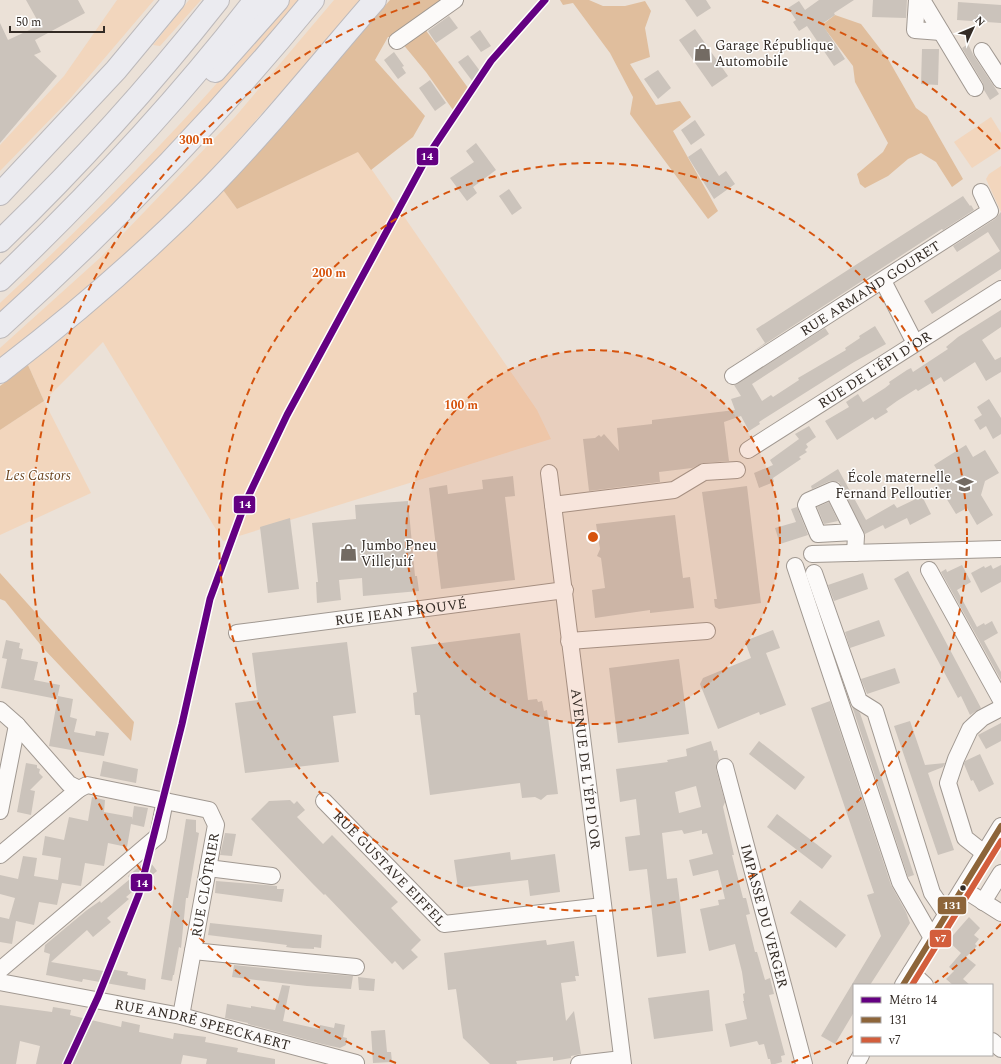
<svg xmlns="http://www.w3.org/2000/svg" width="1001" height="1064" font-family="Spectral,serif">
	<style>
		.green { fill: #f2d6bd }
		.forest { fill: #e0be9d }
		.building { fill: #cbc3bb; fill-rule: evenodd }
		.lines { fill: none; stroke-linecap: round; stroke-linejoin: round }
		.minor-casing { stroke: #a09891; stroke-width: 18 }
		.highway-casing { stroke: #bcb9bb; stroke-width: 24 }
		.minor { stroke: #fcfaf9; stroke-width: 16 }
		.highway { stroke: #ebebf0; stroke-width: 22 }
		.bus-1-casing { stroke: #fff; stroke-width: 9 }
		.bus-2-casing { stroke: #fff; stroke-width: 9 }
		.bus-1 { stroke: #8d653a; stroke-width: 6 }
		.bus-2 { stroke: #d35e3c; stroke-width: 6 }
		.metro-1-casing { stroke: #fff; stroke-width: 10 }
		.metro-1 { stroke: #640082; stroke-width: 7 }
		.ring { fill: none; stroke: #d6540e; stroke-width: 2; stroke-dasharray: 7 5 }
		.bus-dot { fill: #332b25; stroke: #fff; stroke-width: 1.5 }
		.labels { text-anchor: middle; stroke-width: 3; stroke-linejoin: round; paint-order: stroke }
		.poi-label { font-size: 14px; fill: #332b25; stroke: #fff; text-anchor: start }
		.street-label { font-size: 14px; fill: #332b25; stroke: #fff }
		.park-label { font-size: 14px; font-style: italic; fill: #6c4620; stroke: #fff }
		.centre { fill: #d6540e; stroke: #fff; stroke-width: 2 }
		.ring-label { font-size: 12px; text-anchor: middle; font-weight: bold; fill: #d6540e; stroke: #fff; stroke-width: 3; stroke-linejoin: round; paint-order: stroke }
		.line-badge { stroke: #fff; stroke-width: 1.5 }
		.badge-label { font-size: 11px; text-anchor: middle; font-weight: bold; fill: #fff }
	</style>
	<rect width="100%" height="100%" fill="#ebe1d7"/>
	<!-- green -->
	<g class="green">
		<polygon points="117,0 154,0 68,101 0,171 0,145 64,76"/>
		<polygon points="189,0 201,0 160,46 153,45"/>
		<path d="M288,0H300L170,147L0,313V303C102,208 200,108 288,0Z"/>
		<polygon points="334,0 363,0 200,183 117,264 0,360 0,348 101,257 235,117"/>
		<polygon points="991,117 1001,133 1001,149 972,168 954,142"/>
		<polygon points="359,151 537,410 551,439 223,541 103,342 44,401 91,493 0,535 0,430 44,401 28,365 83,321 223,190 237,209"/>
		<polygon points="1001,166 1001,212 986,179 989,174"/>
	</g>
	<!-- forest -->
	<g class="forest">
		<polygon points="390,0 449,0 419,21 474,96 453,110 426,72 397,37 388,37 375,60 425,116 413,137 371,170 358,152 237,209 223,190"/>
		<polygon points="560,0 589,0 603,6 625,6 645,1 651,11 645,28 650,57 630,64 656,105 680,101 691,117 673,131 718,211 708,219 630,114 633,97 610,53 573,3 563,5"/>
		<polygon points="835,15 861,24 888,59 916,108 927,116 963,179 952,187 936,162 921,153 908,159 888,176 865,188 860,184 857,174 883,152 888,143 855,82 853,66 822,25"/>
		<polygon points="28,365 44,401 0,430 0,386"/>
		<polygon points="0,573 134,722 131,741 44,649 5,601 0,599"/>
	</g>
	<!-- building -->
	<g class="building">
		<polygon points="26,0 78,0 85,13 35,40 41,52 34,55 57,76 0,143 0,23 8,40 40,25"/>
		<polygon points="685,0 706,0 711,8 697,17"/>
		<polygon points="819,0 854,0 834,13 835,15 822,24 845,59 834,66 807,26 799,31 793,22 796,20 788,8 799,1 805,10"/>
		<polygon points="873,0 907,0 906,18 872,17"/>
		<polygon points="958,2 1001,5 1001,23 957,20"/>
		<polygon points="449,16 458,28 436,43 428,31"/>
		<polygon points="695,29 728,76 712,87 679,40"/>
		<polygon points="480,30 491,46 481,52 470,37"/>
		<polygon points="968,44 974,56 999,94 990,100 984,90 983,83 962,48"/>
		<polygon points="922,49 939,49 938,85 921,84"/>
		<polygon points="394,52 404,66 402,67 406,73 398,79 384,60"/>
		<polygon points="468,55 483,75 473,82 458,62"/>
		<polygon points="658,70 671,88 658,99 644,79"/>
		<polygon points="430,80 446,103 435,111 419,88"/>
		<polygon points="695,120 705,135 691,145 681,130"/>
		<polygon points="476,143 496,170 473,187 477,193 467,201 450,178 474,162 466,151"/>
		<polygon points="701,148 719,176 726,171 735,184 714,199 688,157"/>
		<polygon points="509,189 522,208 512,215 499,196"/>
		<polygon points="963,196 970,206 971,205 974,210 943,230 942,229 748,355 765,343 756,329"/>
		<polygon points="1001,212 1001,269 932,314 924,301 1000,251 988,232 957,252 953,246 995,219"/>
		<polygon points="1001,310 1001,327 982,340 995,360 1001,357 1001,372 986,381 975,362 944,382 941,377 918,391 916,389 897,401 886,409 888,412 875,420 873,417 837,440 825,421 849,407 846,402 858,394 863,402 885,388 890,384 889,382 907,370 911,368 913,372 948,349 946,347 958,337"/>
		<polygon points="875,326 886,344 854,362 759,422 760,424 749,431 741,416 724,422 729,461 703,463 692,468 659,472 660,482 589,491 583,439 595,438 599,435 601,437 604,434 619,451 617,428 652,424 652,420 735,410 731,399 741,396 734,385 825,328 829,334 752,384 762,401 771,395 773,397 799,380 798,378 846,350 845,348 860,338 859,336"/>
		<polygon points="989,399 1001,418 1001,434 993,439 986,426 980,430 974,420 982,415 977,407"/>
		<polygon points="809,426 816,437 806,444 808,447 805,450 807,452 799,457 801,459 773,478 774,482 759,488 754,473 773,465 770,460 799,439 795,434"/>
		<polygon points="966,445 973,457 985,450 999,473 985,481 981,495 993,515 977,525 967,508 956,514 935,480 941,476 934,465"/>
		<polygon points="838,469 866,520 894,504 897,508 922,496 931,514 910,525 907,518 885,529 883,525 865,534 839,482 830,481 812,489 811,486"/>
		<polygon points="513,476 515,496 505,497 515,580 441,589 429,488 447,485 448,494 483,489 482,480"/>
		<polygon points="747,486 761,603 719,609 715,607 714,599 717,599 702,492"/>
		<polygon points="408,501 415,576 417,576 419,591 363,596 362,578 339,580 341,600 317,603 316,582 318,582 312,523 356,519 355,505"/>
		<polygon points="829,502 838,521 824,524 817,507"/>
		<polygon points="797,507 808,535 780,544 775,528 796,522 791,509"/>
		<polygon points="675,515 683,578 690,577 694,608 650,613 650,610 595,618 592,590 605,588 601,558 597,556 600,549 596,524"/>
		<polygon points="290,518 299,589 268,593 260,527"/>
		<polygon points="962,565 971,582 957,590 977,627 984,623 985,625 992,621 998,633 984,641 1001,672 1001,680 941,572 946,569 947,572"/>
		<polygon points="991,565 993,569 1001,565 1001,582 981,593 971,573 984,566 985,568"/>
		<polygon points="908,571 981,708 970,715 961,696 958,698 894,579"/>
		<polygon points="863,573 868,589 834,601 828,585"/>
		<polygon points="879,620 885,636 850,648 845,632"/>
		<polygon points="773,630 780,648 766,653 786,705 760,715 759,712 718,729 700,684 703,678 751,658 745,641"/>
		<polygon points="520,633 528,700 537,699 538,702 542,701 544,711 547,710 558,794 547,795 541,800 535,797 522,798 520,783 430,795 420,715 415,715 413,693 417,692 411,647"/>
		<polygon points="6,640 20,643 19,648 23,649 21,659 38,662 34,680 60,685 57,699 1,688 7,659 2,658"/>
		<polygon points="347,642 356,713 333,716 339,762 245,773 235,703 258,700 252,653"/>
		<polygon points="679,659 689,734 618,743 609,668"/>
		<polygon points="895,668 900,683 867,694 861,679"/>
		<polygon points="58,696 73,699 70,717 77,719 74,732 95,736 96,731 109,733 104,756 49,746"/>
		<polygon points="830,701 891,885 906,912 910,923 870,985 854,985 854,1012 835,1044 821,1036 881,936 867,895 874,893 811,708"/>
		<polygon points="852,706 860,713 914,875 908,877"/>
		<polygon points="910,721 925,765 945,763 943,767 928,773 954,850 938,855 894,726"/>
		<polygon points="1001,723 1001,741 986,749 978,735"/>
		<path d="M711,741L714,751L717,750L719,760L716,764V769L725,802L723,807L734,855H732L743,898H746L750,914L746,915L755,952H757L765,980L770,978L774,994L769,995L785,1055L781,1056L782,1062L775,1064H771L770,1059H768L764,1044L759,1045L757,1041L730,1047L725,1024L747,1019L743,1001H744L743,994L745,993L742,972L735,944L709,951L700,909L719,905L718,900L725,899L718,870L693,876L689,860L713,854L707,833L702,834V830L684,834L682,830L662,833L667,879L677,878L686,953L657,957L647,869L629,871L625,837L640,835L636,799L620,802L616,769L668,762L667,760L687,756L686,749ZM696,786L701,807L679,813L675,792Z"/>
		<polygon points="759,741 805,777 795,790 749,754"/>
		<polygon points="980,754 994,784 979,792 973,780 971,781 964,764 965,761"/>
		<polygon points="103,761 138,769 136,783 100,776"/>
		<polygon points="26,763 37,765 37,768 40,769 39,773 43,777 30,790 35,791 31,815 17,812"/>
		<polygon points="92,797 105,800 104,812 132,817 132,820 134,806 148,808 144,827 131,824 127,847 108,843 104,866 85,863 81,886 62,883 57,905 39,902 34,925 16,921 12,944 0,942 0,917 9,919 15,898 0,894 0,875 18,879 23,856 37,858 34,876 58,880 61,858 42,855 45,836 64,840 69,817 88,821"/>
		<polygon points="290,800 294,804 297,801 305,810 297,817 323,844 332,835 398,902 391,908 421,940 411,950 418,957 403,970 395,961 392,964 325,894 324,895 312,883 251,819 269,801"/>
		<polygon points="777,814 832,856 822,869 767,827"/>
		<polygon points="186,819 196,820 196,832 199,833 188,898 186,898 181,948 179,947 174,975 173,975 172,981 161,979"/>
		<polygon points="225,833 236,834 232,856 220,855"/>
		<polygon points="510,852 511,860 555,854 560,892 530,896 528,880 458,888 454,860"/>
		<polygon points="148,859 157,871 126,897 129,899 107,918 111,922 93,937 87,930 51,962 109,972 110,969 128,972 127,975 146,979 145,990 83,979 82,982 46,975 50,954 44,952 45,945 87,910 100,901 101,903 130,879 128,876"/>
		<polygon points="216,881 277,886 277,889 284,889 282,902 215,893"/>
		<polygon points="800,900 846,935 836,948 790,913"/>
		<polygon points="969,917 980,928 974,935 979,939 975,944 977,946 966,957 976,965 963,979 970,985 953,985 946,979 954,971 949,967 961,953 948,941"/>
		<polygon points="210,923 322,935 321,948 314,947 314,949 293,948 286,947 287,945 208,935"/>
		<polygon points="546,940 547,945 574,941 579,976 575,976 576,981 561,983 566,1021 574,1011 581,1054 571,1056 571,1058 553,1061 553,1057 516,1061 517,1064 490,1064 463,1038 456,989 448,990 444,953"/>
		<polygon points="234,965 291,971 353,976 351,989 307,986 232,977"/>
		<polygon points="358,977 375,979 374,991 359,990"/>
		<polygon points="282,985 290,986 283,1021 319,1029 320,1025 334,1028 335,1023 345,1025 343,1037 347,1038 346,1045 340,1048 322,1044 248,1024 248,1023 225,1018 227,1004 251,1008 251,1006 275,1010"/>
		<polygon points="709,990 713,1031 654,1039 648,998"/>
		<polygon points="0,1005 52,1012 53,1007 71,1010 70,1015 121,1027 122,1021 140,1025 139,1032 173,1039 174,1033 206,1037 205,1042 238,1048 237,1052 275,1059 275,1064 206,1064 207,1059 183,1055 181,1064 36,1064 40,1046 20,1041 16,1064 0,1064"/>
		<polygon points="385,1030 387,1052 391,1052 392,1062 373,1063 371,1031"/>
	</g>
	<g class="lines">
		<defs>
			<g id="minor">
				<polyline points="917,0 915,30 941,32"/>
				<polyline points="922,0 975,88"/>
				<polyline points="397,41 455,0"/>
				<polyline points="982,51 1001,80"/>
				<polyline points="883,281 915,343"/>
				<path id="s1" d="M733,376L990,211L981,192"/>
				<path id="s2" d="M748,450L1001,289"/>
				<path id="s3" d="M549,473L623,1064"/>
				<polyline points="553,505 674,490 704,472 737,470"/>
				<polyline points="854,532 818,534 806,505 808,501 833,490 856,536 855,553"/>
				<polyline points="812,554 1001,549"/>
				<polyline points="795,566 900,882 932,938"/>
				<polyline points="929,570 1001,700"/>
				<polyline points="814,573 859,701 875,711 932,893 947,915"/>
				<path id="s4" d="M237,633L565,590"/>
				<polyline points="569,641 707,631"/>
				<polyline points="0,710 17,725 69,784 79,789 87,785 209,810 216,825 181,1016"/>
				<path id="s5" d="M725,767L804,1064"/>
				<path id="s6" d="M324,801L444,924L603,906"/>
				<polyline points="0,811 17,725"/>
				<polyline points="984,853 965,838 948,783 956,759 970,729 982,718 1001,708"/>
				<polyline points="0,855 79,789"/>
				<polyline points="208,868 272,876"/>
				<polyline points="963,889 1001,913"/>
				<polyline points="983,902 1001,873"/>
				<polyline points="193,951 356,967"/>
				<polyline points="0,970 158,836 165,800"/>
				<polyline points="911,972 925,985"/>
				<path id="s7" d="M0,982L181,1016L356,1063"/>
				<polyline points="903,985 1001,826"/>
				<polyline points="992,1041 1001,1049"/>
				<polyline points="579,1064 622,1059"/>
				<polyline points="856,1064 861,1055"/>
			</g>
			<g id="highway">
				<polyline points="215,71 278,0"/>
				<polyline points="0,194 116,70 174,0"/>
				<path d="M0,241C78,166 151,85 218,0"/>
				<path d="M0,280C91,193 178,100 255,0"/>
				<path d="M0,327C112,226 217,117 313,0"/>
				<path d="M0,372C73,316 144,255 209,189C268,129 320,63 375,0"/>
			</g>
		</defs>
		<!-- minor casing -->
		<use href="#minor" class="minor-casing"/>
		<!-- highway casing -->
		<use href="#highway" class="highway-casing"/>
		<!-- minor -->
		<use href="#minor" class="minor"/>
		<!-- highway -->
		<use href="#highway" class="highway"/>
		<defs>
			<polyline id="bus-1" points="903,985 1001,826"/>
			<polyline id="bus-2" points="912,985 1001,841"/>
		</defs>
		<!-- bus-1 casing -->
		<use href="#bus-1" class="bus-1-casing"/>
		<!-- bus-2 casing -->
		<use href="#bus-2" class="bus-2-casing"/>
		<!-- bus-1 -->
		<use href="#bus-1" class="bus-1"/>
		<!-- bus-2 -->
		<use href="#bus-2" class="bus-2"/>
		<defs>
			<polyline id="metro-1" points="67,1064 98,997 139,894 182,724 210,599 246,501 287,415 427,157 491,61 545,0"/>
		</defs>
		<!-- metro-1 casing -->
		<use href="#metro-1" class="metro-1-casing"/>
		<!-- metro-1 -->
		<use href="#metro-1" class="metro-1"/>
	</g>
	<!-- distance rings -->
	<circle cx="593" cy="537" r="187" fill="#d6540e" fill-opacity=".12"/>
	<g class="ring">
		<circle cx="593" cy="537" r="187"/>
		<circle cx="593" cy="537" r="374"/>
		<path d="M1001 924A562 562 0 0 1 935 983M853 1036A562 562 0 0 1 790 1063M396 1063A562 562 0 0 1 424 1M762 1A562 562 0 0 1 1001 150"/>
	</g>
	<!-- icons -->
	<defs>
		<symbol id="shop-bare" viewBox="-9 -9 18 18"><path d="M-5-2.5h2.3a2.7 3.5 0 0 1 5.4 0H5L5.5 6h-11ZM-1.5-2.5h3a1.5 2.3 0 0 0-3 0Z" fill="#736b63" stroke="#fff" stroke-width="2.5" paint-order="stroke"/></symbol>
		<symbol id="school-bare" viewBox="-9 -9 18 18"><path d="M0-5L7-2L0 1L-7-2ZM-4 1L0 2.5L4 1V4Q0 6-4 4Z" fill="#736b63" stroke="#fff" stroke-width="2.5" paint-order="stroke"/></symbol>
	</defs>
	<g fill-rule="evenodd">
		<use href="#shop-bare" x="690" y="40" width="25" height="25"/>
		<use href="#school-bare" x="952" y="472" width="25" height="25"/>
		<use href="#shop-bare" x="336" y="540" width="25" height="25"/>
	</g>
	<!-- markers -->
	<circle class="bus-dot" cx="963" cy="888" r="3.5"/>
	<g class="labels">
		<!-- poi labels -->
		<g class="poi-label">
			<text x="715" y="50">Garage République<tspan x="715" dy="16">Automobile</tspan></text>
			<text x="951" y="482" text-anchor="end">École maternelle<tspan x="951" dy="16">Fernand Pelloutier</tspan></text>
			<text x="361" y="550">Jumbo Pneu<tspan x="361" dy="16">Villejuif</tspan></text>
		</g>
		<!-- street labels -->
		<g class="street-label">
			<text dy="5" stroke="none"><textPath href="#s1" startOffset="163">RUE ARMAND GOURET</textPath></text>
			<text dy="5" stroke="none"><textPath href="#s2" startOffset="150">RUE DE L'ÉPI D'OR</textPath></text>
			<text dy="5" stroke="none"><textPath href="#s4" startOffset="165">RUE JEAN PROUVÉ</textPath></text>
			<text dy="5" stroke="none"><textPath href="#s3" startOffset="298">AVENUE DE L'ÉPI D'OR</textPath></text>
			<text dy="5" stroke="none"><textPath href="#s6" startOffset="94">RUE GUSTAVE EIFFEL</textPath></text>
			<text transform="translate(205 885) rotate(-80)" y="5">RUE CLÔTRIER</text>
			<text dy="5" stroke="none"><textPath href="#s5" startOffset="154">IMPASSE DU VERGER</textPath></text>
			<text dy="5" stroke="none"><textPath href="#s7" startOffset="207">RUE ANDRÉ SPEECKAERT</textPath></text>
		</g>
		<!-- park labels -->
		<g class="park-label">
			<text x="38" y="480">Les Castors</text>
		</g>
	</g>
	<circle cx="593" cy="537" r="6" class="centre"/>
	<g class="ring-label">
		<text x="196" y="144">300 m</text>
		<text x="329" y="277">200 m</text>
		<text x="461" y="409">100 m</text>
	</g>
	<g class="line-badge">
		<rect x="416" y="147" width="23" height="19" rx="4" fill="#640082"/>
		<rect x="233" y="495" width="23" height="19" rx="4" fill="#640082"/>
		<rect x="130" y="873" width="23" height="19" rx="4" fill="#640082"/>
		<rect x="937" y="896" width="30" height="19" rx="4" fill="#8d653a"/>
		<rect x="929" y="929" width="23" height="19" rx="4" fill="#d35e3c"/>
	</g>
	<g class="badge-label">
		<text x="427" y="160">14</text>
		<text x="245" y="508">14</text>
		<text x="142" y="887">14</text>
		<text x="952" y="909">131</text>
		<text x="941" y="942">v7</text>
	</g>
	<!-- legend -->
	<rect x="853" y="984" width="140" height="72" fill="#ffffff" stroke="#adaaa8"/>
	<rect x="861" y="997" width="20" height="6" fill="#640082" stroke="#adaaa8"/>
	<text x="889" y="1004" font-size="12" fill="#332b25">Métro 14</text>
	<rect x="861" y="1017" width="20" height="6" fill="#8d653a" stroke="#adaaa8"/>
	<text x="889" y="1024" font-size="12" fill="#332b25">131</text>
	<rect x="861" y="1037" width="20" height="6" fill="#d35e3c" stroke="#adaaa8"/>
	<text x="889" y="1044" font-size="12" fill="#332b25">v7</text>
	<!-- north arrow -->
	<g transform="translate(973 28) rotate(46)" stroke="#ffffff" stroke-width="3" paint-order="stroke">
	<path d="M0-3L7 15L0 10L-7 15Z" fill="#332b25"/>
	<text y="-6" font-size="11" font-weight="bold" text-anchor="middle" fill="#332b25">N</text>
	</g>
	<!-- scale -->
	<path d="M10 26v6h94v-6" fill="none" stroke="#332b25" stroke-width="2"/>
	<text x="16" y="26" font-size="12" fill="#332b25" stroke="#ffffff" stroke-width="3" paint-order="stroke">50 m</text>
</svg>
